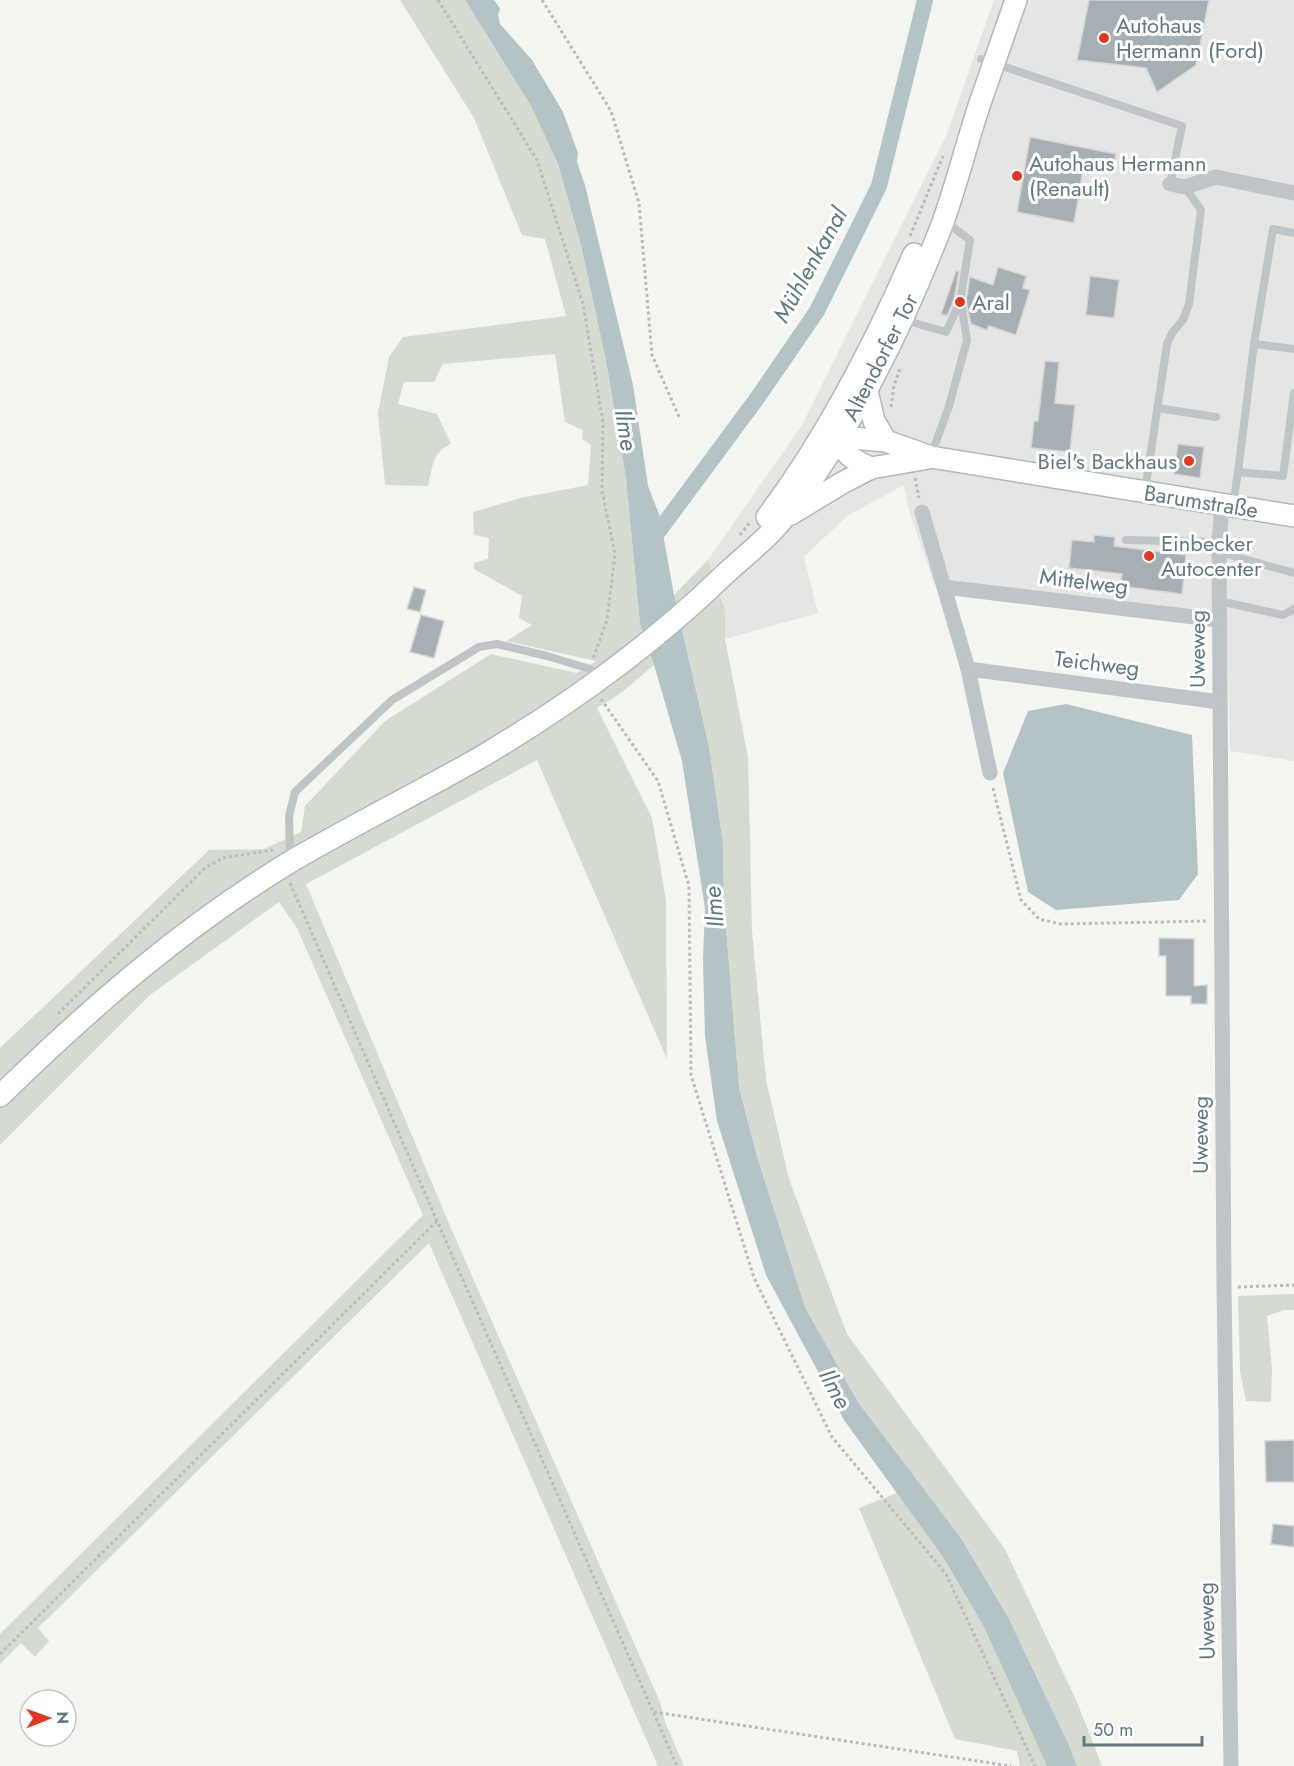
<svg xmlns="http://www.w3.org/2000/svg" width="1294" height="1766" font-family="Jost,sans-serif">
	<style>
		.built { fill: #e5e5e4 }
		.green { fill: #d6dbd1 }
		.water { fill: #b4c4c6 }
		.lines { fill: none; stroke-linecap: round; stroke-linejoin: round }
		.canal { stroke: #b4c4c6; stroke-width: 16 }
		.building { fill: #a6b0b4; stroke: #d5d5d3; stroke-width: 1.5 }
		.secondary-casing { stroke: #b1b8bb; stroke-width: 24 }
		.path { stroke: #b9bcbe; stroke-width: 3; stroke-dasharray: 3 3; stroke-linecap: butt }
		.service { stroke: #bfc4c6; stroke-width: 8 }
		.minor { stroke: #bfc4c6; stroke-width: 15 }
		.secondary { stroke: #fff; stroke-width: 21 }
		.poi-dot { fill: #e6351e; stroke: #fff; stroke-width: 2 }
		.labels { text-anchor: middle; stroke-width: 6; stroke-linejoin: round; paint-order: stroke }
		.poi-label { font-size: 22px; fill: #627882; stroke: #fff; text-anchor: start }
		.street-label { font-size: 22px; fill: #627882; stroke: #fff }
		.water-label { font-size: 24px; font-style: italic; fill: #5e7b7f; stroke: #fff }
	</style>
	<rect width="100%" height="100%" fill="#f4f4f0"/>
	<!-- built -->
	<polygon class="built" points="994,0 1294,0 1294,761 1230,751 1227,625 934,584 908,507 904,485 847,516 804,557 818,613 725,639 725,610 708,560 802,425 946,136"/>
	<!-- green -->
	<g class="green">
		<path d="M400,0H465L531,106L558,164L581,245L606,361L626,478L640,624L654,665L621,693L597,708L652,818L666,900L667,1059L537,760L306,884L453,1233L660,1702L665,1722L684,1766H658L429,1243L38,1628L49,1641L35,1657L21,1643L0,1664V1634L423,1215L297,928L279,902L150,995L0,1145V1048L209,850L264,849L301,832L305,806L385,721L491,654L577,673L596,661L506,641L532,625L519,618L522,596L474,569V563L488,559L489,538L474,535L473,512L521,498L588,485L591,445L582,439L583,430L565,422L555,354L443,364L434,382H404L398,404L437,414L451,444C431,453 433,467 428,486L385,485L378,413L389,357L403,337L566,316L545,239L522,235L474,118Z"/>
		<polygon points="708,560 725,610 725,639 748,757 752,931 766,1080 789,1179 847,1334 1005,1549 1077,1702 1102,1766 1077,1766 1068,1743 1008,1617 961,1538 858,1402 805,1307 758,1159 739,1087 724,903 723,843 709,747 674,595"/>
		<polygon points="1294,1294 1294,1310 1284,1310 1267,1316 1272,1369 1271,1402 1246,1401 1240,1371 1238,1296"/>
		<polygon points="897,1493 943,1557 984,1627 1047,1766 1020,1766 1017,1751 955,1739 859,1508"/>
	</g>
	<!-- water -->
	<g class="water">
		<polygon points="465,0 494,0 500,8 498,15 500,24 532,60 563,112 578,153 577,162 585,185 633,385 648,486 660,517 674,595 709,747 723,843 724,903 739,1087 757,1156 805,1307 858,1402 961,1538 1008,1617 1068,1743 1077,1766 1047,1766 984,1627 943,1557 844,1420 766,1275 717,1121 705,1036 703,960 705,908 682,761 654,665 640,624 626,478 606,361 581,245 558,164 531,106"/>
		<polygon points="1066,704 1192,735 1198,874 1179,900 1056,910 1028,892 1003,773 1028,711"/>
	</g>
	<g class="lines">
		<!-- canal -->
		<polyline class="canal" points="650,543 758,397 817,311 879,186 925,0"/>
	</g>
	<!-- building -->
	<g class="building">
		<polygon points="1089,0 1209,0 1196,65 1157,92 1146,68 1077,60"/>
		<polygon points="1030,137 1116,154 1113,169 1084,164 1074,223 1017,212"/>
		<polygon points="998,267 1026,276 1023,288 1030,290 1016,335 989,326 987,330 971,324 966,301 970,277 993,285"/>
		<polygon points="956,271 959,272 954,300 947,316 941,314"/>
		<polygon points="1090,276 1119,280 1114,318 1086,315"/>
		<polygon points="1045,361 1059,362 1055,403 1075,405 1070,452 1031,448 1034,421 1038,421"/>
		<polygon points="1178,444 1204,447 1200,478 1174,474"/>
		<polygon points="1094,535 1115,537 1114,546 1186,555 1182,594 1120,586 1122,574 1069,568 1072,540 1094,542"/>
		<polygon points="414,587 426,590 420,612 407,609"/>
		<polygon points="421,615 444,621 434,658 410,652"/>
		<polygon points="1159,938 1194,939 1194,986 1207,985 1207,1004 1191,1004 1191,996 1166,996 1166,956 1159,956"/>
		<polygon points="1294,1440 1294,1482 1266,1482 1265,1441"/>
		<polygon points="1273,1524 1294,1526 1294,1547 1271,1544"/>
	</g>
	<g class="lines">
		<defs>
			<g id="secondary">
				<polyline points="867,391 874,421 886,441"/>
				<path d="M837,429C840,451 851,460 871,468"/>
				<polyline points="830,442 853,438 886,441 931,457 1294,516"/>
				<polyline points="791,514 842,483 871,468 929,458"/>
				<path d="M767,517C827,437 874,346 914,254"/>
				<path d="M0,1096C89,1009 183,927 290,862C353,825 418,793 481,757C569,705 651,646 724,575C744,556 768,539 785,516C854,427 903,326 943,222C957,183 967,142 980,103C992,68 1004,34 1016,0"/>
			</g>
		</defs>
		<!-- secondary casing -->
		<use href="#secondary" class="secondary-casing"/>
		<!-- path -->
		<g class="path">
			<polyline points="438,0 537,160 583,304 603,422 602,491 615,554 607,620 593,659"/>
			<polyline points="542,0 611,111 639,203 652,355 679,417"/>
			<polyline points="910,236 943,156"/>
			<polyline points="891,407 894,385 900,369"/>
			<polyline points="915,478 919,498"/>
			<polyline points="740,535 751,521"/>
			<polyline points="601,699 658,781 689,886 691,1075 754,1278 832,1437 946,1574 1035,1766"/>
			<polyline points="993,788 1021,900 1039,919 1061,924 1208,921"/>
			<polyline points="290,883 437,1221 677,1766"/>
			<polyline points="58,1014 206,867 223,858 273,850"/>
			<polyline points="1238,1287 1294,1285"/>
			<polyline points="0,1654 437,1221"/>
			<polyline points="654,1712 1011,1766"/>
		</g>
		<!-- service -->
		<g class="service">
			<polyline points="981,59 1182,126 1170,184"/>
			<polyline points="904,320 946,332 960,302 970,240 946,222"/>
			<polyline points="1254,344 1294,349"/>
			<polyline points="1157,408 1216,417"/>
			<polyline points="931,456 949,406 967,340 961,303"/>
			<polyline points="1238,472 1254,344 1273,229 1294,233"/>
			<polyline points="1145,491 1167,344 1172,333 1183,320 1189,304 1201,210 1185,187"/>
			<polyline points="1233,505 1238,472 1283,476 1294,393"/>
			<polyline points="1126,540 1219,542"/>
			<polyline points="1219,552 1294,573"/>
			<polyline points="1219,601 1283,615 1294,609"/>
			<polyline points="290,859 289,816 295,792 392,700 479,647 497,644 547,656 590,669 601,678"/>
		</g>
		<!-- minor -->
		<g class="minor">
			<polyline points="1170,184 1185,187 1216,177 1294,193"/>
			<polyline points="1222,504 1219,542 1224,1287 1231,1766"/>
			<polyline points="922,512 968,669 990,773"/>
			<polyline points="944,587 1219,620"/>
			<polyline points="968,669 1220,702"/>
		</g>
		<!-- secondary -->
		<use href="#secondary" class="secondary"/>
	</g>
	<!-- markers -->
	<g class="poi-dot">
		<circle cx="1104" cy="38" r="6"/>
		<circle cx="1017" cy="176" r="6"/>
		<circle cx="960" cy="302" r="6"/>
		<circle cx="1189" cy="461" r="6"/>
		<circle cx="1149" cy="556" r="6"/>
	</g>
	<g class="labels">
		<!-- poi labels -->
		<g class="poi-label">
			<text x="1116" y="33">Autohaus<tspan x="1116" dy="25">Hermann (Ford)</tspan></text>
			<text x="1029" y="171">Autohaus Hermann<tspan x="1029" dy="25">(Renault)</tspan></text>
			<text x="972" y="310">Aral</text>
			<text x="1177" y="469" text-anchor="end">Biel's Backhaus</text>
			<text x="1161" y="551">Einbecker<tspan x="1161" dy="25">Autocenter</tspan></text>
		</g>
		<!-- street labels -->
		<g class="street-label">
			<text transform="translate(880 357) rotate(-63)" y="8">Altendorfer Tor</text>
			<text transform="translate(1201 501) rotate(9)" y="8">Barumstraße</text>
			<text transform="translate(1084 581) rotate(7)" y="8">Mittelweg</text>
			<text transform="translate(1197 649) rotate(-90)" y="8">Uweweg</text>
			<text transform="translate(1097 663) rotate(7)" y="8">Teichweg</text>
			<text transform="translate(1200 1135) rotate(-90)" y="8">Uweweg</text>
			<text transform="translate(1206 1621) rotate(-91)" y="8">Uweweg</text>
		</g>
		<!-- water labels -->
		<g class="water-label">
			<text transform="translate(810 265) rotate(-61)" y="8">Mühlenkanal</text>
			<text transform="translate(626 430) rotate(81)" y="8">Ilme</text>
			<text transform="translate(714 907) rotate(-95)" y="8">Ilme</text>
			<text transform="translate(835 1389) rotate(62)" y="8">Ilme</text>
		</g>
	</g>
	<!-- north arrow -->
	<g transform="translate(48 1718) rotate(89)"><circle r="28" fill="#ffffff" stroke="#c0c9cd" stroke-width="1.5"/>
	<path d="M0-4.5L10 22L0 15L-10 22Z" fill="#e6351e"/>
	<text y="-9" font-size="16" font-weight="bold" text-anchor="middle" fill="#627882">N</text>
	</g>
	<!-- scale -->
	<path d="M1084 1736v9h118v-9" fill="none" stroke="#627882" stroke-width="3"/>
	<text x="1093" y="1736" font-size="18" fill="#627882" stroke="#ffffff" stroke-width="4.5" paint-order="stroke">50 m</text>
</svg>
